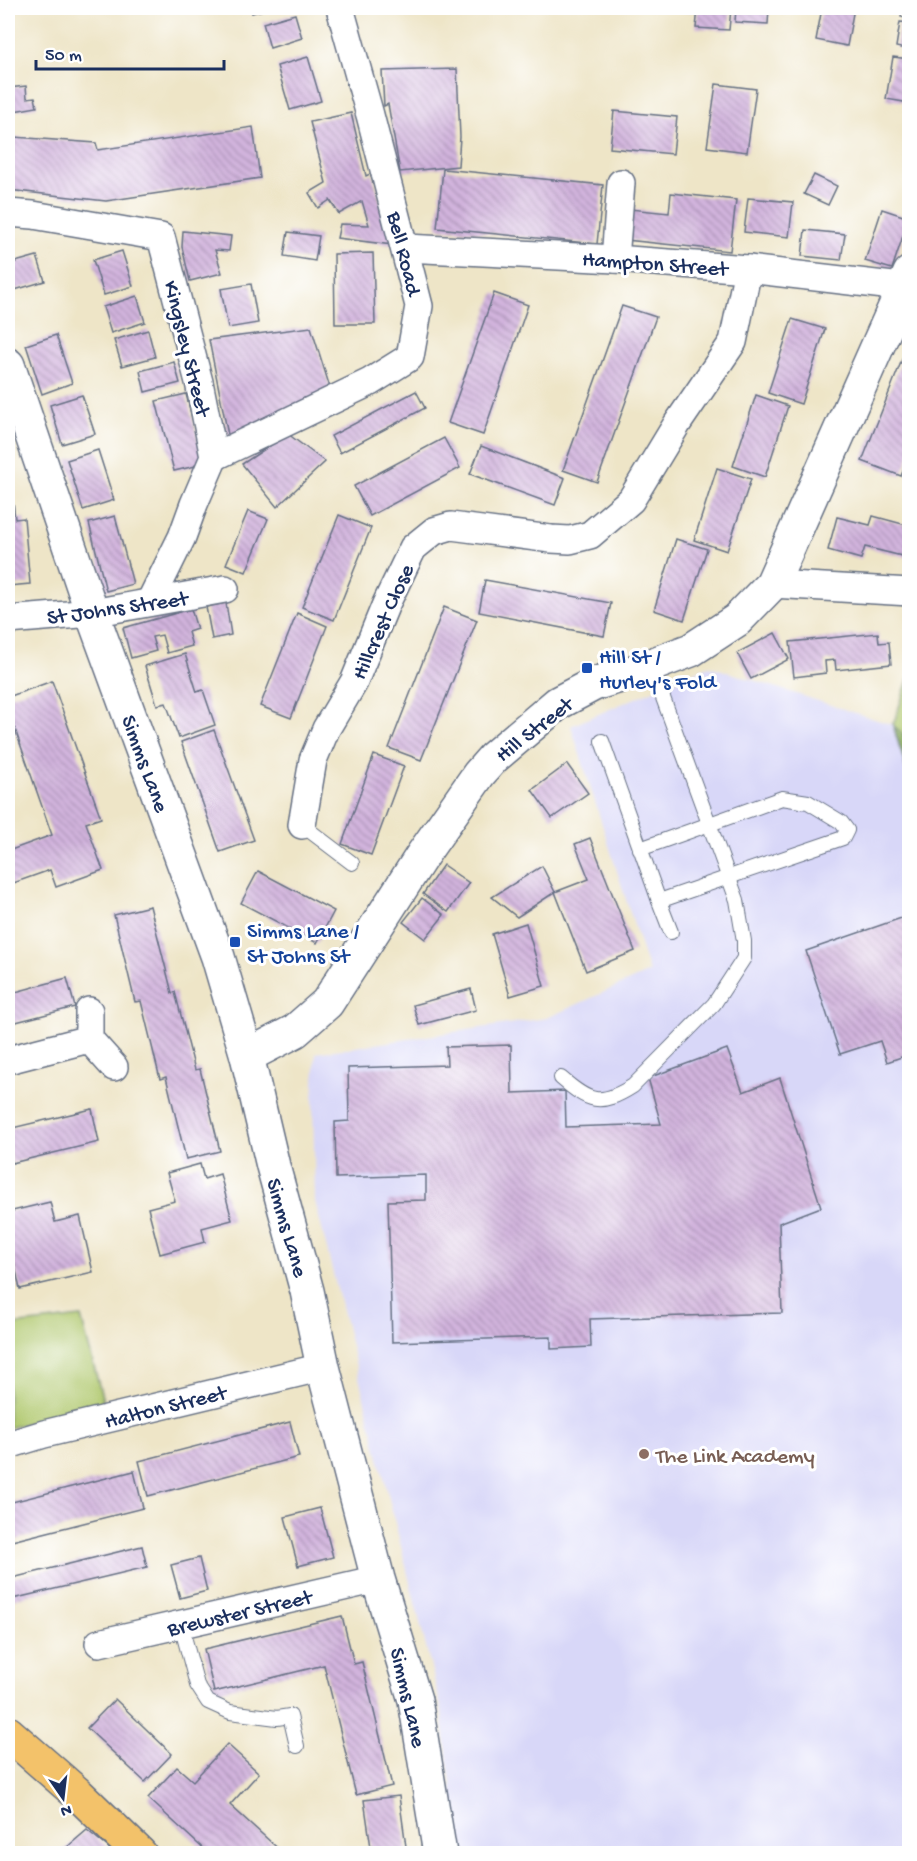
<svg xmlns="http://www.w3.org/2000/svg" width="917" height="1861" font-family="'Gochi Hand',sans-serif">
	<style>
		.built { fill: #d8d7f8 }
		.green { fill: #afc76c; stroke: #657b65; stroke-width: 1.5 }
		.forest { fill: url(#forest-firs); stroke: #536e5f; stroke-width: 1.5 }
		.building { fill: url(#building-back-hatch) }
		.lines { fill: none; stroke-linecap: round; stroke-linejoin: round }
		.service-casing { stroke: #656f83; stroke-width: 16 }
		.minor-casing { stroke: #656f83; stroke-width: 30 }
		.tertiary-casing { stroke: #656f83; stroke-width: 36 }
		.primary-casing { stroke: #656f83; stroke-width: 36 }
		.service { stroke: #fff; stroke-width: 14 }
		.minor { stroke: #fff; stroke-width: 27 }
		.tertiary { stroke: #fff; stroke-width: 33 }
		.primary { stroke: #f3c26a; stroke-width: 33 }
		.transit-dot { fill: #1a4fb4; stroke: #fff; stroke-width: 2 }
		.education-dot { fill: #8d6e63; stroke: #fff; stroke-width: 2 }
		.labels { text-anchor: middle; stroke-width: 6; stroke-linejoin: round; paint-order: stroke }
		.street-label { font-size: 22px; fill: #1b2f5e; stroke: #fff }
		.transit-label { font-size: 22px; fill: #164399; stroke: #fff; text-anchor: start }
		.education-label { font-size: 22px; fill: #785e54; stroke: #fff; text-anchor: start }
	</style>
	<defs>
		<pattern id="forest-firs" width="22" height="20" patternUnits="userSpaceOnUse" patternTransform="scale(1.5)"><rect width="22" height="20" fill="#8bac60"/><path d="M5 1l3.5 6h-7zM16 11l3.5 6h-7z" fill="#718c52"/></pattern>
		<pattern id="building-back-hatch" width="6" height="6" patternUnits="userSpaceOnUse" patternTransform="scale(1.5)"><rect width="6" height="6" fill="#d2b4dd"/><path d="M-1 5l2 2M0 0l6 6M5-1l2 2" fill="none" stroke="#aa93b6"/></pattern>
	</defs>
	<rect width="100%" height="100%" fill="#fff"/>
	<filter id="ink" filterUnits="userSpaceOnUse"><feTurbulence type="fractalNoise" baseFrequency=".0167" numOctaves="2"/><feDisplacementMap in="SourceGraphic" scale="12" xChannelSelector="R" yChannelSelector="G"/><feConvolveMatrix kernelMatrix="1 2 1 2 8 2 1 2 1" color-interpolation-filters="sRGB"/></filter>
	<filter id="wash" filterUnits="userSpaceOnUse"><feTurbulence type="fractalNoise" baseFrequency=".008" numOctaves="4" result="noise"/><feDisplacementMap in="SourceGraphic" scale="24" xChannelSelector="R" yChannelSelector="G"/><feGaussianBlur stdDeviation="1.35" result="paint"/><feColorMatrix in="noise" values="0 0 0 0 0 0 0 0 0 0 0 0 0 0 0 0 0 1.4 0 .05"/><feComposite in="paint" operator="in"/></filter>
	<g filter="url(#wash)">
		<rect width="100%" height="100%" fill="#eee5c7"/>
		<!-- built -->
		<polygon class="built" points="709,666 893,725 910,777 909,1853 460,1853 441,1707 315,1201 313,1098 316,1053 547,1018 649,972 571,726"/>
		<!-- green -->
		<g class="green">
			<polygon points="909,677 909,777 893,725"/>
			<polygon points="81,1317 104,1404 8,1428 8,1346 12,1325"/>
		</g>
		<!-- forest -->
		<polygon class="forest" points="893,725 909,740 909,777"/>
		<g id="blocks">
			<!-- building -->
			<g class="building">
				<polygon points="251,8 270,8 252,13"/>
				<polygon points="659,8 692,8 691,12 659,9"/>
				<polygon points="698,8 731,8 729,30 696,28"/>
				<polygon points="736,8 769,8 768,24 735,22"/>
				<polygon points="822,8 854,8 847,46 816,40"/>
				<polygon points="902,8 910,8 910,19 901,17"/>
				<polygon points="295,14 302,38 270,48 263,23"/>
				<polygon points="900,22 910,23 910,50 896,47"/>
				<polygon points="308,57 321,101 290,110 277,66"/>
				<polygon points="893,57 910,59 910,103 886,99"/>
				<polygon points="457,69 460,137 458,166 400,172 388,104 384,106 382,71"/>
				<polygon points="716,84 756,89 747,152 707,147"/>
				<polygon points="26,86 27,98 35,97 37,107 8,112 8,88"/>
				<polygon points="614,111 677,117 673,154 610,148"/>
				<polygon points="351,113 366,176 372,173 393,245 337,238 340,224 369,225 362,201 339,214 330,200 318,208 309,193 326,183 310,122"/>
				<polygon points="253,127 260,178 106,201 8,190 8,153 12,154 14,137 96,143 98,150"/>
				<polygon points="443,169 603,185 597,244 437,228"/>
				<polygon points="814,175 837,186 828,205 804,194"/>
				<polygon points="671,193 736,200 730,251 626,240 630,209 669,213"/>
				<polygon points="748,198 793,202 789,237 744,232"/>
				<polygon points="882,209 909,218 892,269 865,261"/>
				<polygon points="805,230 845,234 841,260 802,256"/>
				<polygon points="183,231 231,236 229,251 215,250 222,273 190,281 182,247"/>
				<polygon points="288,232 319,236 315,261 284,256"/>
				<polygon points="122,251 133,286 104,295 93,260"/>
				<polygon points="373,253 375,324 335,324 334,254"/>
				<polygon points="37,256 45,281 8,292 8,264"/>
				<polygon points="251,284 258,323 228,328 221,289"/>
				<polygon points="494,293 528,305 483,435 448,423"/>
				<polygon points="137,296 145,322 111,333 103,307"/>
				<polygon points="622,306 656,317 597,482 563,470"/>
				<polygon points="792,319 825,329 801,404 768,393"/>
				<polygon points="311,327 332,394 255,428 228,435 209,340"/>
				<polygon points="148,330 155,357 122,366 114,340"/>
				<polygon points="56,335 72,383 42,394 26,345"/>
				<polygon points="909,342 910,455 901,476 862,461"/>
				<polygon points="174,362 180,383 145,392 140,371"/>
				<polygon points="416,391 425,408 340,453 331,436"/>
				<polygon points="186,394 204,464 174,471 156,401"/>
				<polygon points="82,395 95,434 62,444 50,405"/>
				<polygon points="756,395 788,406 765,477 733,466"/>
				<polygon points="288,434 325,462 277,507 242,464"/>
				<polygon points="444,438 460,468 370,516 354,486"/>
				<polygon points="481,446 565,478 555,505 470,474"/>
				<polygon points="98,450 114,500 83,510 67,460"/>
				<polygon points="717,468 751,479 727,551 694,540"/>
				<polygon points="8,482 11,482 15,519 24,518 30,584 8,586"/>
				<polygon points="248,511 268,519 246,572 226,564"/>
				<polygon points="339,515 371,528 334,620 302,607"/>
				<polygon points="115,516 133,584 106,591 89,523"/>
				<polygon points="873,516 910,526 910,558 865,547 861,559 828,550 837,517 870,525"/>
				<polygon points="676,539 707,549 684,620 654,610"/>
				<polygon points="485,580 611,603 604,636 479,612"/>
				<polygon points="226,603 231,635 212,639 206,607"/>
				<polygon points="444,607 477,620 421,760 389,748"/>
				<polygon points="191,609 197,629 188,632 192,646 167,653 162,635 152,637 156,651 131,658 123,628"/>
				<polygon points="297,613 327,626 291,718 260,706"/>
				<polygon points="775,633 789,659 751,679 737,653"/>
				<polygon points="878,633 879,643 889,642 891,664 836,670 835,660 825,661 826,673 794,677 790,642"/>
				<polygon points="185,654 197,692 203,690 215,725 179,738 166,703 157,705 145,666"/>
				<polygon points="52,681 101,818 86,823 103,870 56,887 50,870 8,885 8,851 52,835 8,709 8,697"/>
				<polygon points="214,730 254,840 220,852 181,742"/>
				<polygon points="374,755 404,766 371,855 342,844"/>
				<polygon points="567,764 588,793 552,818 532,790"/>
				<polygon points="590,838 635,951 586,971 555,892 517,917 492,897 542,866 555,892 589,879 575,844"/>
				<polygon points="443,865 469,883 448,912 423,894"/>
				<polygon points="258,871 334,911 317,943 241,903"/>
				<polygon points="422,898 444,915 425,939 403,922"/>
				<polygon points="150,906 172,993 175,992 195,1070 200,1069 220,1151 186,1159 166,1077 160,1079 141,1001 135,1002 114,915"/>
				<polygon points="910,915 910,1054 887,1062 880,1041 840,1054 806,951"/>
				<polygon points="526,923 544,986 510,996 492,934"/>
				<polygon points="67,978 75,1007 8,1024 8,994"/>
				<polygon points="471,989 476,1010 419,1025 413,1005"/>
				<polygon points="511,1045 512,1093 565,1091 566,1127 661,1124 648,1078 727,1049 743,1092 780,1078 821,1207 779,1223 782,1313 590,1319 591,1347 551,1349 551,1337 392,1342 388,1201 426,1200 426,1175 336,1178 335,1122 349,1121 348,1068 447,1065 446,1047"/>
				<polygon points="92,1109 99,1142 12,1163 8,1142 8,1129"/>
				<polygon points="200,1164 204,1179 220,1174 232,1220 202,1228 205,1242 160,1254 148,1208 175,1201 167,1173"/>
				<polygon points="50,1202 55,1222 80,1216 93,1272 20,1289 8,1235 8,1212"/>
				<polygon points="290,1422 299,1457 148,1496 139,1461"/>
				<polygon points="134,1471 143,1508 8,1542 8,1503"/>
				<polygon points="320,1508 333,1557 298,1566 285,1517"/>
				<polygon points="142,1546 147,1567 8,1600 8,1579"/>
				<polygon points="199,1558 207,1591 180,1598 171,1565"/>
				<polygon points="342,1616 354,1664 362,1662 392,1786 356,1795 324,1665 214,1692 204,1649"/>
				<polygon points="115,1699 172,1754 145,1782 87,1728"/>
				<polygon points="227,1744 259,1773 230,1805 284,1854 209,1854 148,1798 177,1767 193,1781"/>
				<polygon points="399,1796 407,1854 372,1854 364,1800"/>
				<polygon points="87,1830 110,1849 105,1854 59,1854"/>
			</g>
		</g>
	</g>
	<g filter="url(#ink)">
		<use href="#blocks" fill-opacity="0" stroke="#656f83" stroke-width="1.5"/>
		<g class="lines">
			<defs>
				<g id="service">
					<polyline points="602,741 659,901 843,838 847,830 841,822 808,802 782,798 640,849"/>
					<polyline points="302,825 352,863"/>
					<polyline points="659,901 671,932"/>
					<path d="M561,1078C589,1102 600,1107 633,1086L714,1004L744,958V941L737,900L651,665"/>
					<polyline points="181,1625 197,1685 208,1702 230,1712 277,1718 290,1716 297,1746"/>
				</g>
				<g id="minor">
					<polyline points="8,213 33,215 161,237 199,382 214,457 194,504 182,537 150,602"/>
					<polyline points="406,248 615,259 748,269 910,288"/>
					<polyline points="615,259 621,183"/>
					<polyline points="214,457 370,382 410,357 419,306 370,115 340,8"/>
					<polyline points="772,584 910,592"/>
					<polyline points="8,620 92,613 225,589"/>
					<polyline points="302,825 313,760 326,729 354,682 386,604 413,548 434,531 451,526 551,539 570,540 590,535 631,500 677,424 733,342 748,269"/>
					<polyline points="89,1011 89,1039"/>
					<polyline points="8,1060 89,1039 114,1067"/>
					<polyline points="8,1445 44,1434 323,1367"/>
					<polyline points="99,1643 378,1579"/>
				</g>
				<g id="tertiary">
					<polyline points="8,365 92,613 218,957 247,1056 273,1166 307,1291 323,1367 378,1579 415,1700 440,1854"/>
					<polyline points="247,1056 295,1031 327,1003 423,854 479,774 493,758 558,703 594,684 633,672 691,650 737,620 772,584 910,273"/>
				</g>
				<polyline id="primary" points="8,1733 79,1795 140,1854"/>
			</defs>
			<!-- service casing -->
			<use href="#service" class="service-casing"/>
			<!-- minor casing -->
			<use href="#minor" class="minor-casing"/>
			<!-- tertiary casing -->
			<use href="#tertiary" class="tertiary-casing"/>
			<!-- primary casing -->
			<use href="#primary" class="primary-casing"/>
			<!-- service -->
			<use href="#service" class="service"/>
			<!-- minor -->
			<use href="#minor" class="minor"/>
			<!-- tertiary -->
			<use href="#tertiary" class="tertiary"/>
			<!-- primary -->
			<use href="#primary" class="primary"/>
		</g>
	</g>
	<!-- markers -->
	<g class="transit-dot">
		<rect x="581" y="662" width="12" height="12" rx="3"/>
		<rect x="229" y="936" width="12" height="12" rx="3"/>
	</g>
	<circle class="education-dot" cx="644" cy="1454" r="6"/>
	<g class="labels">
		<!-- street labels -->
		<g class="street-label">
			<text transform="translate(406 253) rotate(76)" y="8">Bell Road</text>
			<text transform="translate(655 262) rotate(4)" y="8">Hampton Street</text>
			<text transform="translate(189 348) rotate(76)" y="8">Kingsley Street</text>
			<text transform="translate(117 606) rotate(-8)" y="8">St Johns Street</text>
			<text transform="translate(381 621) rotate(-66)" y="8">Hillcrest Close</text>
			<text transform="translate(533 728) rotate(-38)" y="8">Hill Street</text>
			<text transform="translate(147 763) rotate(70)" y="8">Simms Lane</text>
			<text transform="translate(289 1227) rotate(74)" y="8">Simms Lane</text>
			<text transform="translate(165 1405) rotate(-14)" y="8">Halton Street</text>
			<text transform="translate(239 1611) rotate(-13)" y="8">Brewster Street</text>
			<text transform="translate(410 1697) rotate(77)" y="8">Simms Lane</text>
		</g>
		<!-- transit labels -->
		<g class="transit-label">
			<text x="599" y="663">Hill St /<tspan x="599" dy="25">Hurley's Fold</tspan></text>
			<text x="247" y="937">Simms Lane /<tspan x="247" dy="25">St Johns St</tspan></text>
		</g>
		<!-- education labels -->
		<g class="education-label">
			<text x="656" y="1462">The Link Academy</text>
		</g>
	</g>
	<!-- margin -->
	<rect width="917" height="1861" fill="none" stroke="#fff" stroke-width="30"/>
	<!-- north arrow -->
	<g transform="translate(63 1798) rotate(166)" stroke="#ffffff" stroke-width="4.5" paint-order="stroke">
	<path d="M0-4.5L10 22L0 15L-10 22Z" fill="#1b2f5e"/>
	<text y="-9" font-size="16" font-weight="bold" text-anchor="middle" fill="#1b2f5e">N</text>
	</g>
	<!-- scale -->
	<path d="M36 60v9h188v-9" fill="none" stroke="#1b2f5e" stroke-width="3"/>
	<text x="45" y="60" font-size="18" fill="#1b2f5e" stroke="#ffffff" stroke-width="4.5" paint-order="stroke">50 m</text>
</svg>
